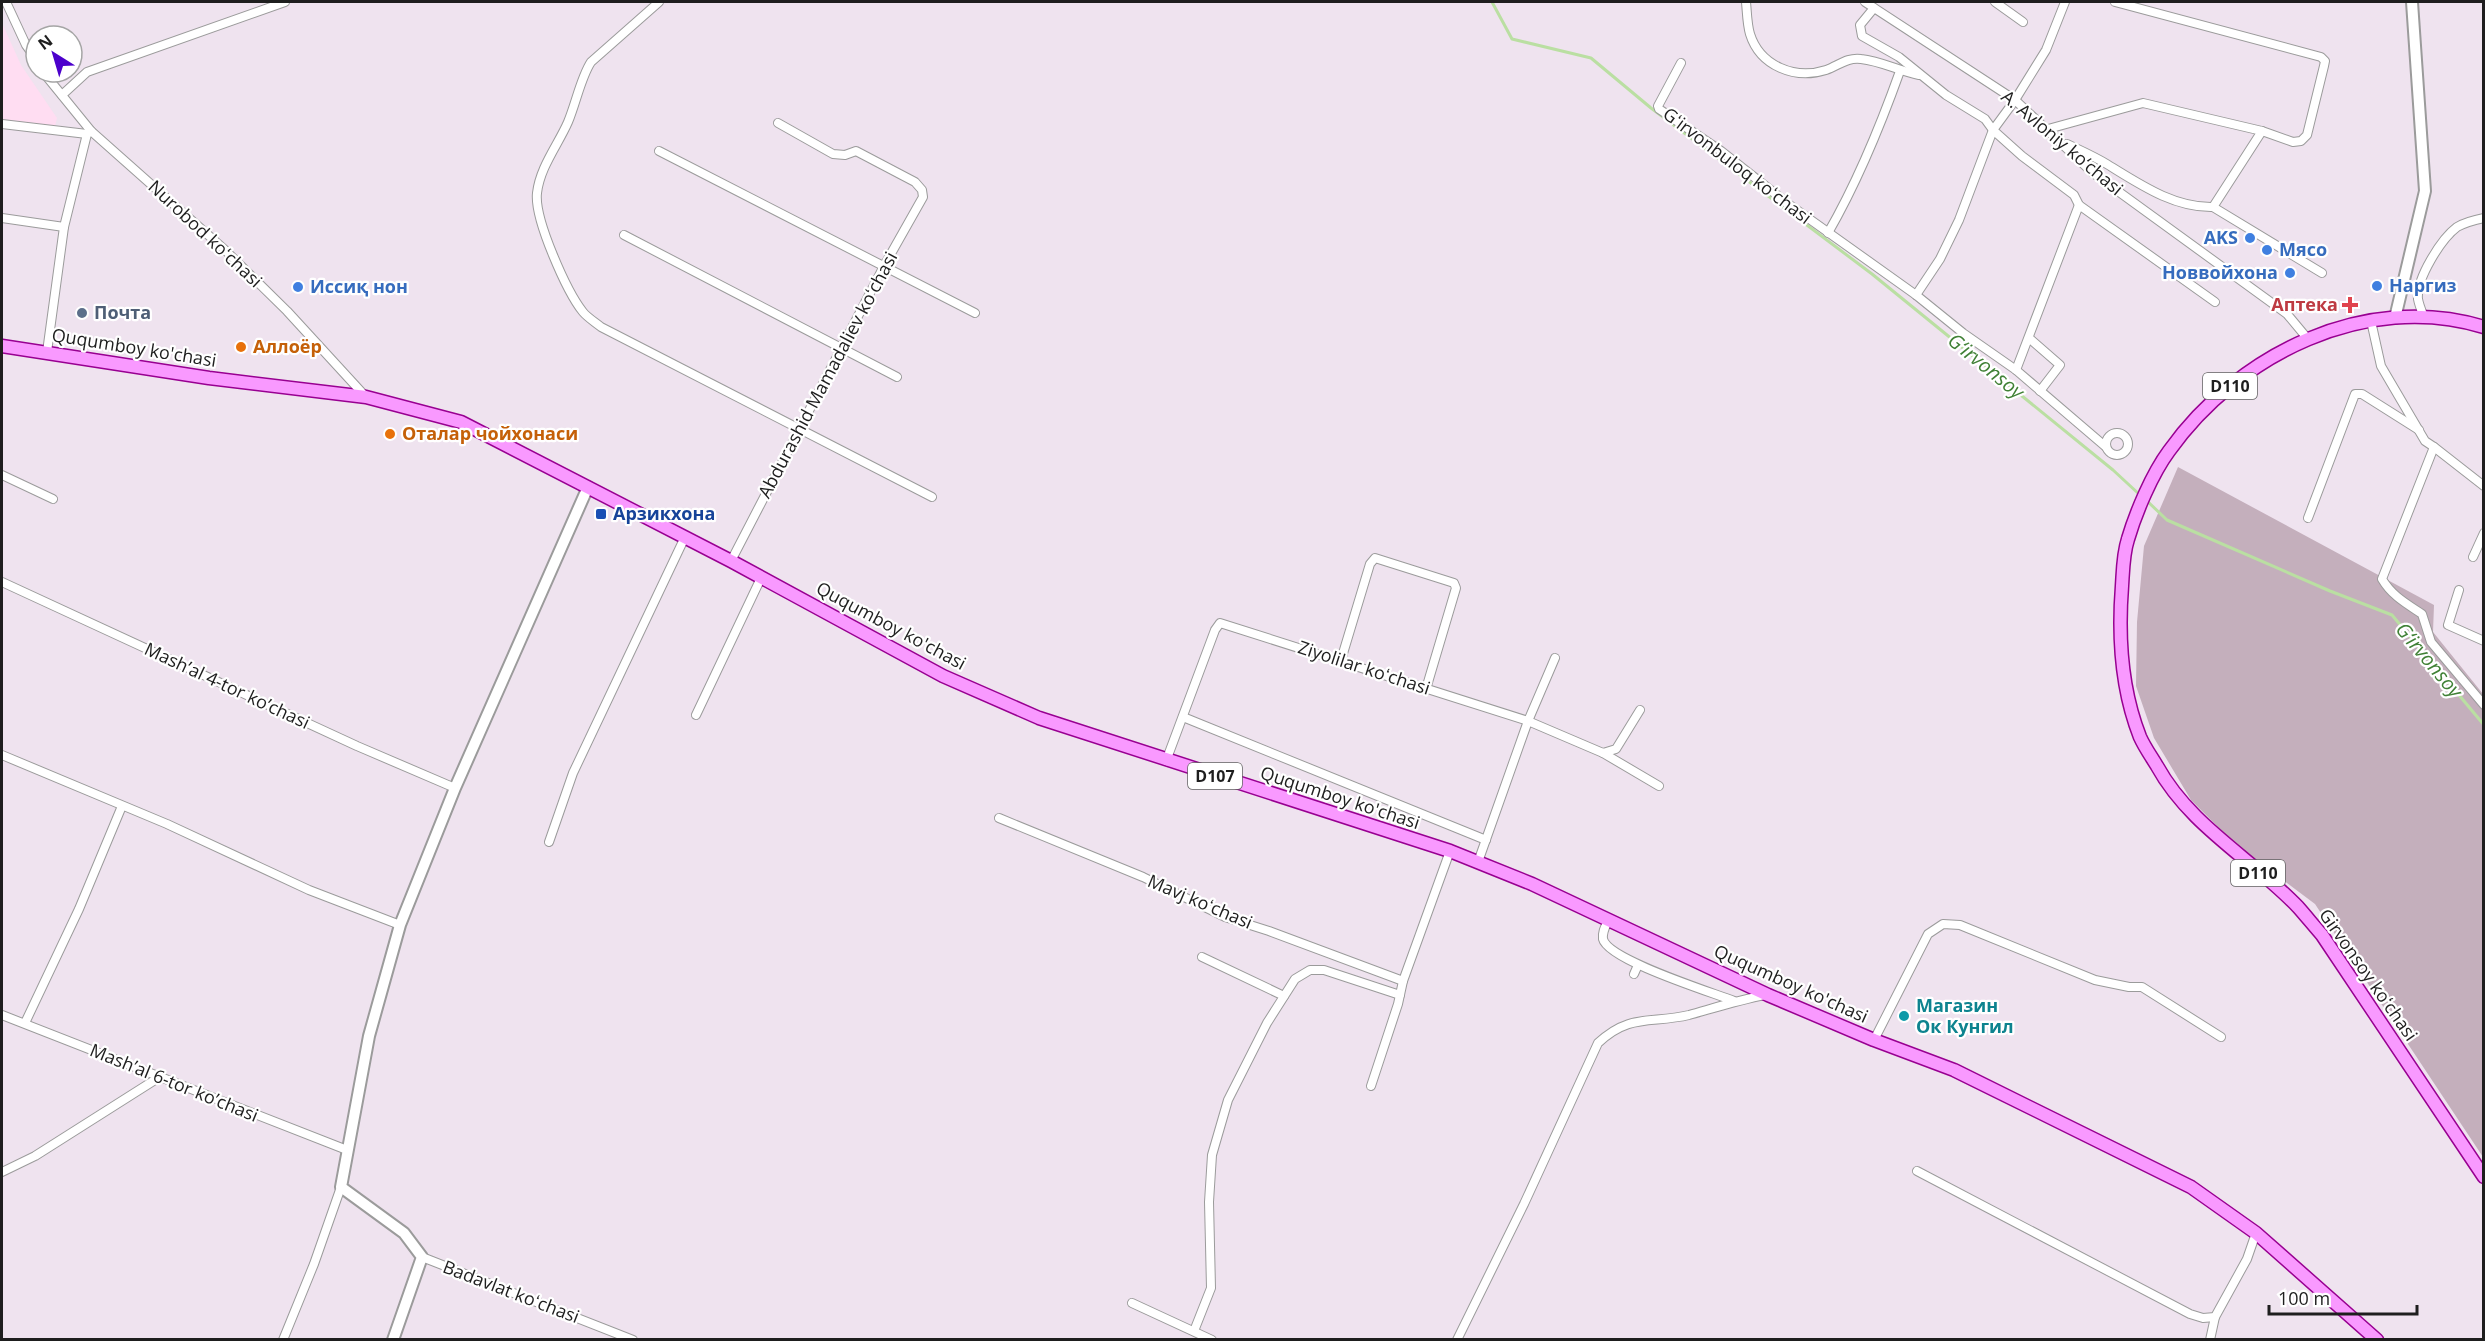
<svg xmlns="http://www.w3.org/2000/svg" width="2485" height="1341" font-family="'Open Sans',sans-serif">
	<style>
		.education { fill: #ffddf2 }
		.construction { fill: #c4afbc }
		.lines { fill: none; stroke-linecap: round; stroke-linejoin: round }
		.stream { stroke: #badfa2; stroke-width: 3 }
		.minor-casing { stroke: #9b9b9b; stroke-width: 10 }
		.tertiary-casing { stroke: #9b9b9b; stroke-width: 14 }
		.primary-casing { stroke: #980091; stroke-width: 15 }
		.minor { stroke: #fff; stroke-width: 8 }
		.tertiary { stroke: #fff; stroke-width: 10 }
		.primary { stroke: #f999ff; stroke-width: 12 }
		.shop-dot { fill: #3f7fe0; stroke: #fff; stroke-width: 2 }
		.health-dot { fill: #e0444e; stroke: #fff; stroke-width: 2 }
		.service-dot { fill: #5c6f8a; stroke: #fff; stroke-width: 2 }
		.food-dot { fill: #e8710a; stroke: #fff; stroke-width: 2 }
		.transit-dot { fill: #1a4fb4; stroke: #fff; stroke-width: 2 }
		.culture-dot { fill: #0f9aa8; stroke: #fff; stroke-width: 2 }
		.labels { text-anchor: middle; stroke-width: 4.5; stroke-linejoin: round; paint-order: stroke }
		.shield { fill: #fff; stroke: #626262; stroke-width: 1.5 }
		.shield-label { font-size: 16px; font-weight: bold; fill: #1e1e1e }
		.street-label { font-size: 18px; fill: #1e1e1e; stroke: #fff }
		.shop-label { font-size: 18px; font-weight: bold; fill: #366cbe; stroke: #fff; text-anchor: start }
		.health-label { font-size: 18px; font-weight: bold; fill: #be3a42; stroke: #fff; text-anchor: end }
		.service-label { font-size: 18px; font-weight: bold; fill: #4e5e75; stroke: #fff; text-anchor: start }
		.food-label { font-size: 18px; font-weight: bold; fill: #c56008; stroke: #fff; text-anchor: start }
		.transit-label { font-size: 18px; font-weight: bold; fill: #164399; stroke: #fff; text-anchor: start }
		.culture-label { font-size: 18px; font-weight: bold; fill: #0d838f; stroke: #fff; text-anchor: start }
		.water-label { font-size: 20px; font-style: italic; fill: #408136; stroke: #fff }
	</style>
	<rect width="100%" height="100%" fill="#efe3ef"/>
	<!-- education -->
	<polygon class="education" points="2,23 21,65 57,118 55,126 2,119"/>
	<!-- construction -->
	<polygon class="construction" points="2178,467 2434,605 2433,632 2483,694 2483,1157 2315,904 2235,844 2191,800 2154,738 2136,686 2137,622 2144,546"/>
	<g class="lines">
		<!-- stream -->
		<g class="stream">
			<polyline points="1492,2 1512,39 1591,58 1651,108 1872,274 2113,470 2140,495"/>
			<polyline points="2145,499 2167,520 2330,591 2392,615 2484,725"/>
		</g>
		<defs>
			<g id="minor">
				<polyline points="6,2 26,45 36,59"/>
				<path d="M659,2L591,62C581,77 576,103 568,122C558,145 540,167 537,193C534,219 567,292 583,312C588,318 595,322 601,327L932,497"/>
				<path d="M1746,2C1747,12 1747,24 1750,34C1760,66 1795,80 1826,70C1838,66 1847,57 1861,59C1881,61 1899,71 1919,75"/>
				<polyline points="1865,2 2015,100 2093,173 2287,314 2307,338"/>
				<polyline points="1995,2 2023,22"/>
				<polyline points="1874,8 1860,25 1862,36 1899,57 1946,95 1985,119 1993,130 2022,156 2074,195 2079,205 2215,302"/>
				<polyline points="1681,63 1658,106 1659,109 1721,151 1787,203 1916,295 1963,333 2016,370 2106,447"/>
				<polyline points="43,72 91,131 225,250 287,311 365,396"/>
				<polyline points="62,95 87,72 285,2"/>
				<polyline points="2,124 87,134"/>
				<polyline points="2048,129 2143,103 2262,131 2293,142 2301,141 2307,135 2324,66 2325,61 2321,57 2115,2"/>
				<polyline points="2262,131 2213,207 2322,273"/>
				<path d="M2067,144C2080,150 2093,156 2105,163C2138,183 2173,208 2213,207"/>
				<polyline points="659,151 975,313"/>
				<polyline points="2,218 64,227"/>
				<path d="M1828,233C1858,181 1880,127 1900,71"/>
				<polyline points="624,235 897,377"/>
				<polyline points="1916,295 1940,259 1959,220 1993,130 2015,100 2046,50 2065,2"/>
				<path d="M2424,317C2422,312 2419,305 2418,299C2416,279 2441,239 2457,227C2466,222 2474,220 2484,218"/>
				<path d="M2371,321L2381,366L2425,441L2434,447L2382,579C2392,596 2407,604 2422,614L2431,642L2484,705"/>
				<polyline points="2029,338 2060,365 2040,391"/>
				<polyline points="47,352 64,227 87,134 91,131"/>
				<polyline points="2016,370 2079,205"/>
				<circle cx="2117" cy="444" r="11"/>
				<polyline points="2434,447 2484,486"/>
				<polyline points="2,475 53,499"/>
				<polyline points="2308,518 2355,394 2362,394 2419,430"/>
				<polyline points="2473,557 2484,533"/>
				<polyline points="731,561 884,266 923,197 922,190 915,182 856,151 845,155 833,154 778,123"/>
				<polyline points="2,582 357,746 455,788"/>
				<polyline points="2459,590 2448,625 2484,641"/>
				<polyline points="1341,660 1370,564 1375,558 1454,583 1456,588 1426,689"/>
				<polyline points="696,715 761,578"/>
				<polyline points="1183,717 1486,840"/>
				<polyline points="1603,753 1659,786"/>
				<polyline points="2,755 167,824 309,890 400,925"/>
				<polyline points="1166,761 1215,630 1220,623 1528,721 1603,753 1616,749 1640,710"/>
				<polyline points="999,818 1143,877 1225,917 1269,931 1403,981"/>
				<polyline points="549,842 573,773 685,537"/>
				<polyline points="1478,862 1528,721 1555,658"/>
				<path d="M1608,921C1605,927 1602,932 1603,939C1608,960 1711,992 1734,1001"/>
				<polyline points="1202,957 1284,996"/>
				<polyline points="1634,974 1638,965"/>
				<polyline points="2,1015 347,1150"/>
				<polyline points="25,1023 79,909 122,806"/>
				<polyline points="1874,1040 1928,934 1943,924 1960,925 2095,980 2129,987 2142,987 2221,1037"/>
				<polyline points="1371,1086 1398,1004 1403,981 1450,851"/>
				<polyline points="1917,1171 2190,1314 2203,1318 2215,1317 2247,1259 2256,1233"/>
				<polyline points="2,1172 35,1156 158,1078"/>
				<polyline points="422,1257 633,1340"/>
				<polyline points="1132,1303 1212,1340"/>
				<polyline points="1194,1331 1211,1288 1209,1202 1212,1155 1228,1100 1267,1023 1295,979 1310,970 1324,970 1400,995"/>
				<polyline points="283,1340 314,1264 341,1187"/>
				<path d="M1457,1340L1524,1204L1598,1043C1630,1013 1651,1024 1689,1015C1714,1008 1739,1000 1765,995"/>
				<polyline points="2210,1340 2215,1317"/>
			</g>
			<g id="tertiary">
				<polyline points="2395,318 2425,191 2412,2"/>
				<polyline points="393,1340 422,1257 404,1233 341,1187 369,1036 400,925 455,788 588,487"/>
			</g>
			<g id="primary">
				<path d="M2484,327C2366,291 2238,354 2169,451C2152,474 2136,512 2128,539C2123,554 2123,571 2122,586C2118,637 2121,689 2140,737C2145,748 2151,756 2157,766C2190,826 2251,858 2298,907C2306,916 2314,926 2322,935L2484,1177"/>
				<polyline points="2,346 209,378 366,397 461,422 731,561 943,676 1039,718 1450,851 1532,884 1768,995 1874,1040 1954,1070 2191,1187 2256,1233 2377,1340"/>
			</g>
		</defs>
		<!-- minor casing -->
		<use href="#minor" class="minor-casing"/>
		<!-- tertiary casing -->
		<use href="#tertiary" class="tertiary-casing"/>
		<!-- primary casing -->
		<use href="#primary" class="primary-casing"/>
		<!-- minor -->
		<use href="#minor" class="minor"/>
		<!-- tertiary -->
		<use href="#tertiary" class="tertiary"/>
		<!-- primary -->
		<use href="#primary" class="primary"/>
	</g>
	<!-- markers -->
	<g class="shop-dot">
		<circle cx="2250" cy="238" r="6"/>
		<circle cx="2267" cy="250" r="6"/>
		<circle cx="2290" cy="273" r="6"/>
		<circle cx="2377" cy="286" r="6"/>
		<circle cx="298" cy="287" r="6"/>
	</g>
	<path class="health-dot" d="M2347 296h6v6h6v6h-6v6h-6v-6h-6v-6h6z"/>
	<circle class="service-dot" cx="82" cy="313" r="6"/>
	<g class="food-dot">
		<circle cx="241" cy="347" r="6"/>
		<circle cx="390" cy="434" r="6"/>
	</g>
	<rect class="transit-dot" x="595" y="508" width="12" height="12" rx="3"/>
	<circle class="culture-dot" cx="1904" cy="1016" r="6"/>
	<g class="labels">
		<!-- shield labels -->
		<g class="shield">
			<rect x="2203" y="373" width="54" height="26" rx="4.5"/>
			<rect x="1188" y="763" width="54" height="26" rx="4.5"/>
			<rect x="2231" y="860" width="54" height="26" rx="4.5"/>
		</g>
		<g class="shield-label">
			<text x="2230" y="392">D110</text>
			<text x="1215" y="782">D107</text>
			<text x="2258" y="879">D110</text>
		</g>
		<!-- street labels -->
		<g class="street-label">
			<text transform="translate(2062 143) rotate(40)" y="6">A. Avloniy ko‘chasi</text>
			<text transform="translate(1737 166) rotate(37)" y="6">Gʻirvonbuloq koʻchasi</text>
			<text transform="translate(205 234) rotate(43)" y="6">Nurobod koʻchasi</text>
			<text transform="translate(134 348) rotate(9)" y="6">Ququmboy ko'chasi</text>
			<text transform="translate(828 375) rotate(-62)" y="6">Abdurashid Mamadaliev koʻchasi</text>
			<text transform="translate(891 626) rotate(28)" y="6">Ququmboy ko'chasi</text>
			<text transform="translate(1364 668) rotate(18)" y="6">Ziyolilar koʻchasi</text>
			<text transform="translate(227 686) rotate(25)" y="6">Mashʼal 4-tor koʼchasi</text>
			<text transform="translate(1340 798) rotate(18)" y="6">Ququmboy ko'chasi</text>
			<text transform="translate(1200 902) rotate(23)" y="6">Mavj koʻchasi</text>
			<text transform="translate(2368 975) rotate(55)" y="6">Girvonsoy koʻchasi</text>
			<text transform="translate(1791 984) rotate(24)" y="6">Ququmboy ko'chasi</text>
			<text transform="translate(174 1083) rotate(22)" y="6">Mashʼal 6-tor koʼchasi</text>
			<text transform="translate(511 1292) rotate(21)" y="6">Badavlat koʻchasi</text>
		</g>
		<!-- shop labels -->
		<g class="shop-label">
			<text x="2238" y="244" text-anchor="end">AKS</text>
			<text x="2279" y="256">Мясо</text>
			<text x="2278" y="279" text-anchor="end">Новвойхона</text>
			<text x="2389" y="292">Наргиз</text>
			<text x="310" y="293">Иссиқ нон</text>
		</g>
		<!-- health labels -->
		<g class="health-label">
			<text x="2338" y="311">Аптека</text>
		</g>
		<!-- service labels -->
		<g class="service-label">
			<text x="94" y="319">Почта</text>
		</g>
		<!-- food labels -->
		<g class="food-label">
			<text x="253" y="353">Аллоёр</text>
			<text x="402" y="440">Оталар чойхонаси</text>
		</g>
		<!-- transit labels -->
		<g class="transit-label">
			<text x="613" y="520">Арзикхона</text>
		</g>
		<!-- culture labels -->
		<g class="culture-label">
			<text x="1916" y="1012">Магазин<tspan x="1916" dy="21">Ок Кунгил</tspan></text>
		</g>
		<!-- water labels -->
		<g class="water-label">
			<text transform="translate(1986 366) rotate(39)" y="7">G‘irvonsoy</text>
			<text transform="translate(2429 660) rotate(50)" y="7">G‘irvonsoy</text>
		</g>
	</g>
	<!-- border -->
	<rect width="2485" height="1341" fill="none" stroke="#1e1e1e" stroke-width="6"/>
	<!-- north arrow -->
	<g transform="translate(54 54) rotate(323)"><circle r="28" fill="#ffffff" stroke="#a5a5a5" stroke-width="1.5"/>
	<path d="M0-4.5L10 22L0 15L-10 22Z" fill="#4c00cc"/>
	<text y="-9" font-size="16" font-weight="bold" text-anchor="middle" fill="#1e1e1e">N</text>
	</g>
	<!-- scale -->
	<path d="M2269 1305v9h148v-9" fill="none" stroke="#1e1e1e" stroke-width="3"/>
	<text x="2278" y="1305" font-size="18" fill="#1e1e1e" stroke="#ffffff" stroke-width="4.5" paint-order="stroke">100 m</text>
</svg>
